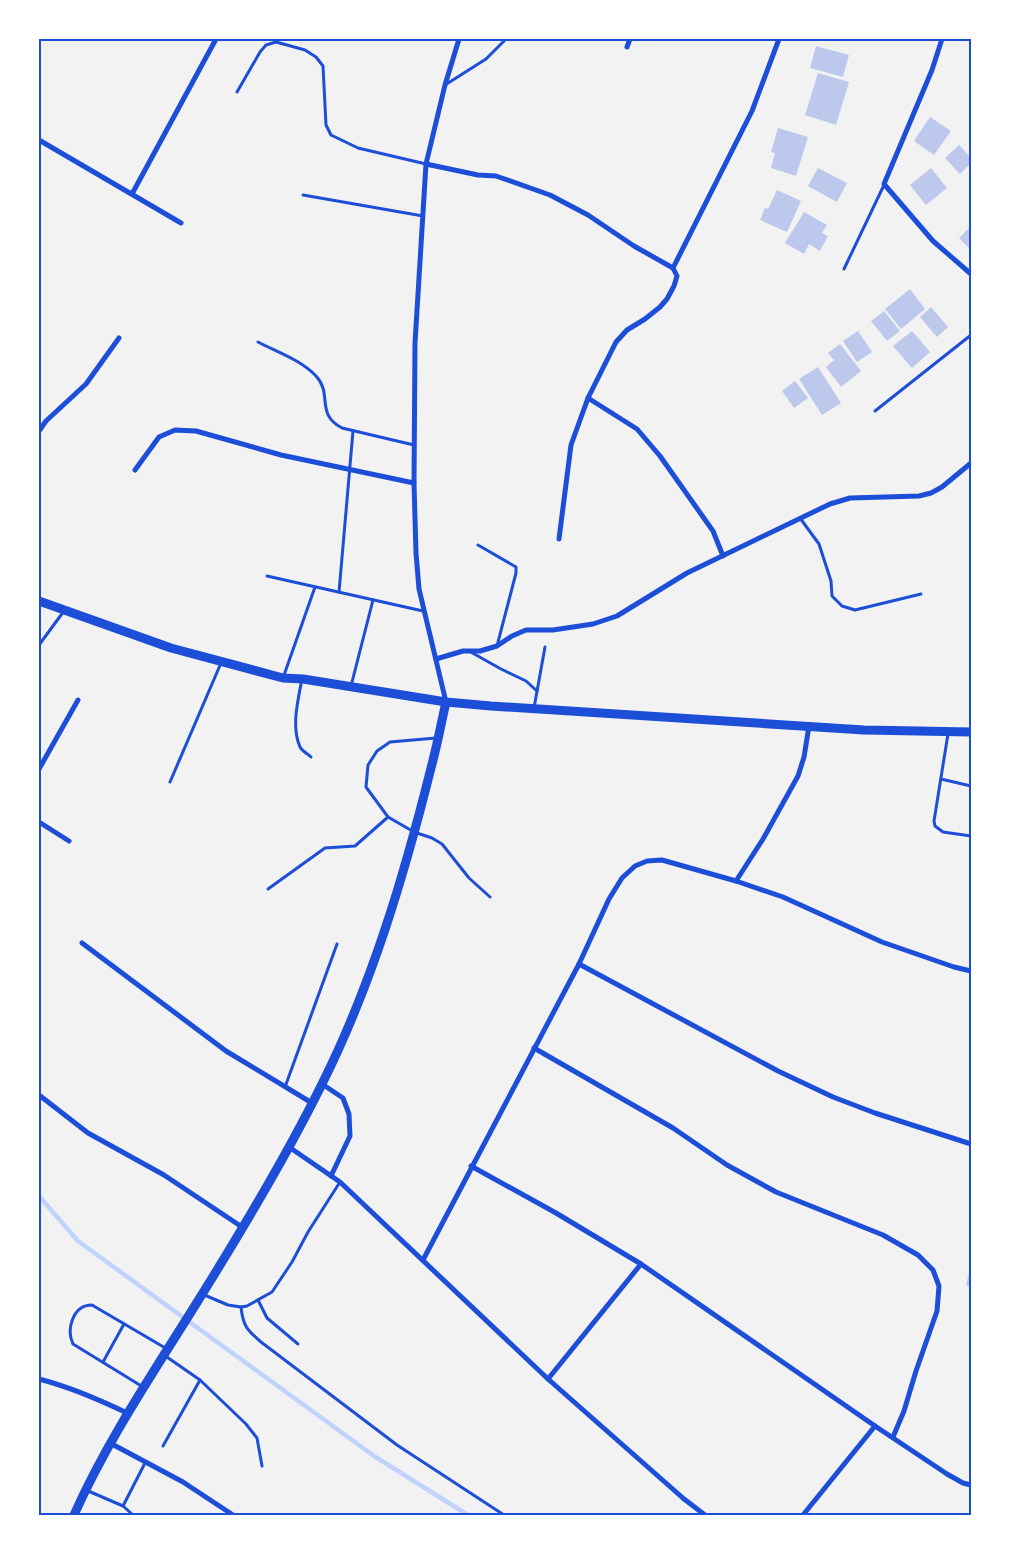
<svg xmlns="http://www.w3.org/2000/svg" width="1010" height="1554" font-family="'Golos Text',sans-serif">
	<style>
		.lines { fill: none; stroke-linecap: round; stroke-linejoin: round }
		.stream { stroke: #bfd3fe; stroke-width: 4.5 }
		.building { fill: #bdc9ec }
		.service { stroke: #1d4ed8; stroke-width: 3 }
		.minor { stroke: #1d4ed8; stroke-width: 5 }
		.secondary { stroke: #1d4ed8; stroke-width: 9 }
		.neatline { fill: none; stroke: #1d4ed8; stroke-width: 2 }
	</style>
	<rect width="100%" height="100%" fill="#f2f2f2"/>
	<g class="lines">
		<!-- stream -->
		<polyline class="stream" points="39,1196 78,1241 374,1456 468,1515"/>
	</g>
	<!-- building -->
	<g class="building">
		<polygon points="816,46 849,55 843,77 810,68"/>
		<polygon points="818,73 849,82 836,125 805,115"/>
		<polygon points="930,117 951,131 934,155 914,141"/>
		<polygon points="778,128 808,137 796,176 771,168 775,153 771,152"/>
		<polygon points="959,145 971,158 971,163 960,174 945,158"/>
		<polygon points="818,168 847,183 837,202 808,186"/>
		<polygon points="931,168 947,188 926,205 910,185"/>
		<polygon points="777,190 801,201 787,232 760,220 765,208 768,209"/>
		<polygon points="804,212 827,225 822,233 828,236 820,251 809,244 804,254 785,243"/>
		<polygon points="971,226 971,250 959,238"/>
		<polygon points="910,289 925,309 901,329 885,309"/>
		<polygon points="931,307 948,327 937,337 920,317"/>
		<polygon points="884,311 900,331 887,341 871,321"/>
		<polygon points="858,331 872,352 857,362 843,341"/>
		<polygon points="912,331 930,352 912,368 893,346"/>
		<polygon points="840,344 861,371 841,387 826,367 834,360 828,353"/>
		<polygon points="818,367 841,403 822,415 799,379"/>
		<polygon points="795,381 808,398 794,408 782,391"/>
		<polygon points="971,1265 971,1288 966,1285"/>
	</g>
	<g class="lines">
		<!-- service -->
		<g class="service">
			<polyline points="445,85 486,59 506,39"/>
			<polyline points="237,92 260,52 266,45 276,42 305,50 316,57 323,66 326,125 331,135 358,148 426,164"/>
			<polyline points="303,195 423,216"/>
			<polyline points="844,269 884,185"/>
			<path d="M258,342C277,352 301,360 316,376C333,394 315,414 342,428L414,445"/>
			<polyline points="875,411 971,335"/>
			<polyline points="800,518 819,544 831,581 832,596 842,606 855,610 921,594"/>
			<polyline points="478,545 516,567 516,573 497,646"/>
			<polyline points="267,576 423,611"/>
			<polyline points="339,592 353,431"/>
			<polyline points="39,645 64,611"/>
			<polyline points="469,651 501,669 526,681 537,691"/>
			<polyline points="283,678 315,587"/>
			<path d="M302,679C298,700 291,727 300,747C302,751 308,754 311,757"/>
			<polyline points="351,686 373,600"/>
			<polyline points="534,708 545,647"/>
			<polyline points="948,734 934,821 935,826 943,832 971,836"/>
			<polyline points="436,738 390,742 377,751 368,765 366,787 388,817 414,832 432,838 442,844 469,878 490,897"/>
			<polyline points="941,779 971,786"/>
			<polyline points="170,782 221,663"/>
			<polyline points="268,889 325,848 355,846 388,817"/>
			<polyline points="285,1087 337,944"/>
			<polyline points="202,1294 228,1305 241,1307 247,1306 272,1292 292,1262 308,1232 340,1182"/>
			<polyline points="258,1300 267,1318 298,1344"/>
			<path d="M241,1307C243,1326 247,1330 261,1342L397,1445L504,1515"/>
			<polyline points="164,1355 200,1380 246,1424 257,1438 262,1466"/>
			<polyline points="103,1362 124,1324"/>
			<path d="M143,1387L73,1344C66,1329 73,1305 92,1305L167,1349"/>
			<polyline points="163,1446 200,1380"/>
			<polyline points="86,1490 123,1506 133,1515"/>
			<polyline points="123,1506 145,1463"/>
		</g>
		<!-- minor -->
		<g class="minor">
			<polyline points="942,39 932,70 884,184 933,241 971,274"/>
			<polyline points="627,47 630,39"/>
			<polyline points="39,140 181,223"/>
			<polyline points="426,164 478,175 496,176 550,195 588,215 634,246 673,268"/>
			<polyline points="132,194 216,39"/>
			<polyline points="588,398 637,429 660,456 713,531 723,556"/>
			<polyline points="39,431 46,421 86,384 119,338"/>
			<polyline points="135,470 159,437 175,430 196,431 281,455 414,483"/>
			<polyline points="559,539 571,445 588,398 616,342 627,330 645,319 660,307 667,299 674,286 677,276 673,268 752,111 779,39"/>
			<polyline points="436,659 463,651 480,651 497,646 512,636 526,630 553,630 593,624 617,616 687,573 830,504 850,498 919,496 931,493 942,487 971,463"/>
			<polyline points="446,702 419,589 416,553 414,483 415,343 426,164 445,85 459,39"/>
			<polyline points="39,769 78,700"/>
			<polyline points="39,822 69,841"/>
			<polyline points="736,881 763,839 798,776 804,757 809,726"/>
			<polyline points="82,943 226,1051 312,1103"/>
			<polyline points="579,964 778,1071 833,1097 875,1113 971,1144"/>
			<polyline points="534,1048 673,1128 727,1165 776,1192 883,1235 918,1255 933,1270 939,1286 937,1311 916,1371 904,1411 893,1437"/>
			<polyline points="322,1084 343,1098 349,1114 350,1136 331,1176"/>
			<polyline points="39,1095 88,1133 164,1175 242,1227"/>
			<polyline points="289,1147 340,1182 548,1379 684,1499 705,1515"/>
			<polyline points="471,1166 556,1213 641,1264 875,1426 947,1474 963,1483 971,1485"/>
			<polyline points="423,1260 579,964 609,899 622,878 635,866 647,861 662,860 736,881 783,897 882,942 954,967 971,971"/>
			<path d="M39,1379C70,1387 98,1399 127,1413"/>
			<polyline points="548,1379 641,1264"/>
			<polyline points="110,1443 183,1482 233,1515"/>
			<polyline points="803,1515 875,1426"/>
		</g>
		<!-- secondary -->
		<g class="secondary">
			<polyline points="39,601 171,648 283,678 303,679 446,702 491,706 864,730 971,732"/>
			<path d="M74,1515C107,1441 153,1373 196,1304C241,1232 285,1159 322,1084C372,984 404,876 431,768C437,746 441,724 446,702"/>
		</g>
	</g>
	<!-- border -->
	<rect width="1010" height="1554" fill="none" stroke="#ffffff" stroke-width="80"/>
	<rect x="40" y="40" width="930" height="1474" class="neatline"/>
</svg>
